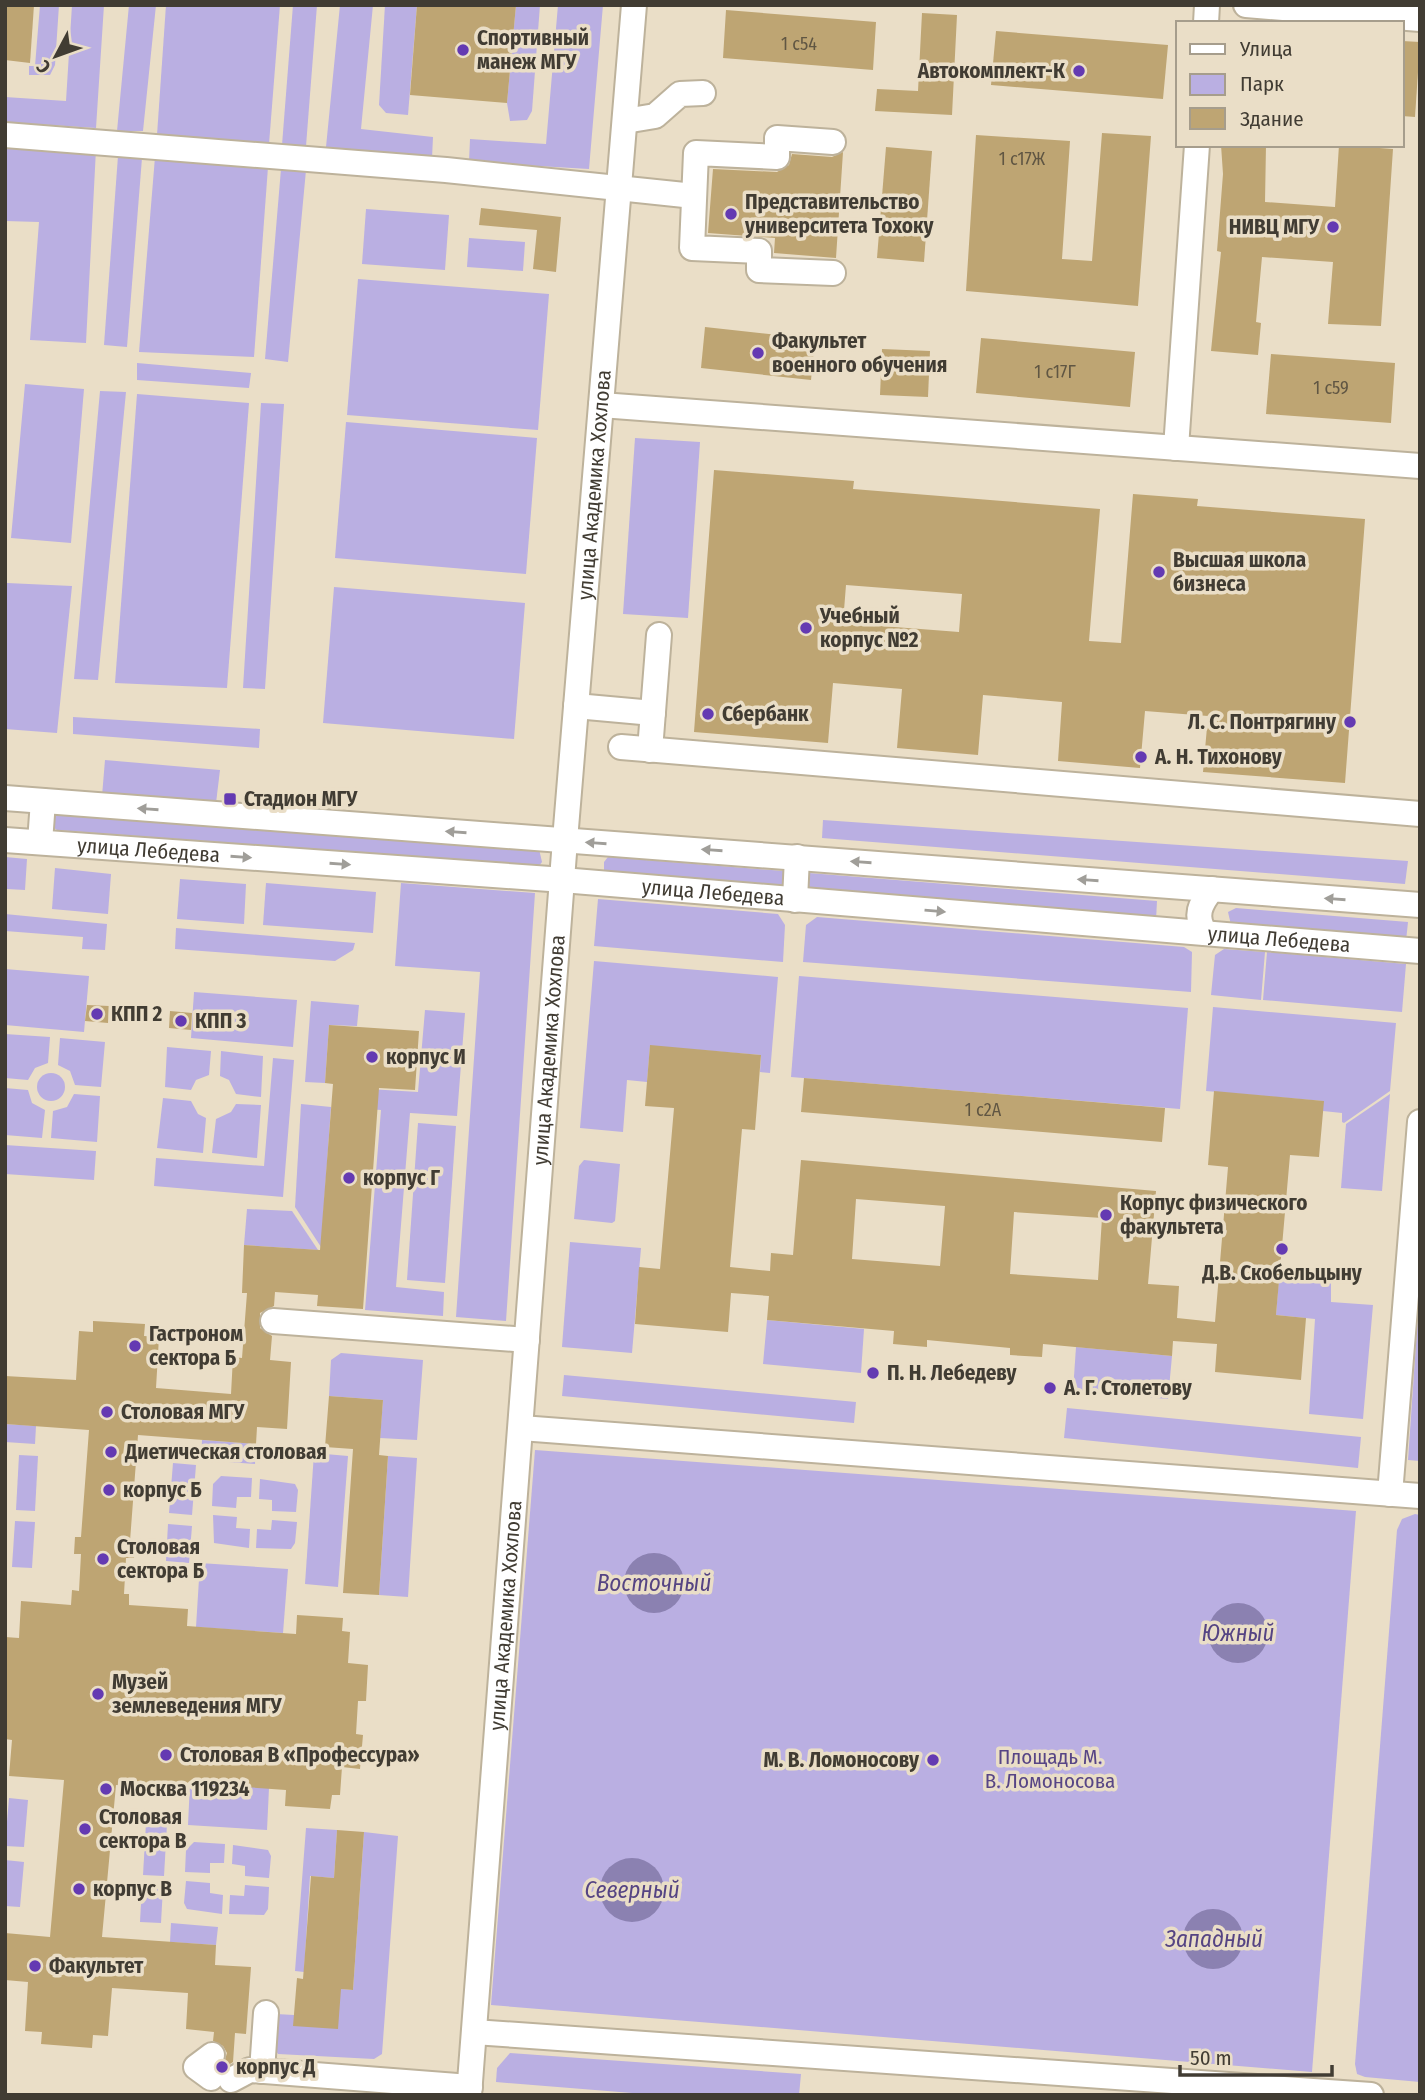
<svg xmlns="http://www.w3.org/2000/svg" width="1425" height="2100" font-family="'Fira Sans Condensed',sans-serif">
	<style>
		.green { fill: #baafe2 }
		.water { fill: #8b81b1 }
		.building { fill: #bea573; fill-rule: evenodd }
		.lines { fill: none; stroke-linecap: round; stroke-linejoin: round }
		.minor-casing { stroke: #bdb29b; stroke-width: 28 }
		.minor { stroke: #fff; stroke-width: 24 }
		.oneway { fill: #a09e99 }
		.poi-dot { fill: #643ab2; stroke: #eadec7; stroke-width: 2.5 }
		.labels { text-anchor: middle; stroke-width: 7; stroke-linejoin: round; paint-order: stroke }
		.number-label { font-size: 18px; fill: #605643 }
		.poi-label { font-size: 21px; font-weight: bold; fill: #413c33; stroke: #eadec7; text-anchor: start }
		.street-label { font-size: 21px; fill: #413c33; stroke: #eadec7 }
		.park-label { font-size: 21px; fill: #574585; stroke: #eadec7 }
		.water-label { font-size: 23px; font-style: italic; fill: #554483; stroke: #eadec7 }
	</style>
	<rect width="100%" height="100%" fill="#eadec7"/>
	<!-- green -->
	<g class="green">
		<polygon points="40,5 59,5 55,65 50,75 29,75 29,66 35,66"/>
		<polygon points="72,5 104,5 96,128 5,122 5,97 66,101"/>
		<polygon points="129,5 156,5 143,131 117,131"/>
		<polygon points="166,5 280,5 269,144 157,135"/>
		<polygon points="293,5 317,5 306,146 282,145"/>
		<polygon points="340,5 373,5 361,129 433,137 432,158 326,147"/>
		<polygon points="385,5 417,5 408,115 386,113 379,105"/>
		<polygon points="516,5 540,5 532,111 527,120 510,121 507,103"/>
		<polygon points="558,5 603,5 589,169 469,162 470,139 546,144"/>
		<polygon points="5,145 96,149 86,343 30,340 39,222 5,221"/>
		<polygon points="118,156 142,158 127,347 104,345"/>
		<polygon points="155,157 268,167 254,357 139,352"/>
		<polygon points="281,169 306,170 288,362 265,359"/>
		<polygon points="366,209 449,215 445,270 362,264"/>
		<polygon points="469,238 525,242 523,271 467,267"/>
		<polygon points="358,279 549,294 538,430 347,415"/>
		<polygon points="137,363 251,373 249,388 137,380"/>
		<polygon points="25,384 84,389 71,543 11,538"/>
		<polygon points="100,391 126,392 98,680 74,679"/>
		<polygon points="137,394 249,403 227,688 115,683"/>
		<polygon points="261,403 284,404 265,689 243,688"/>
		<polygon points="346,422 537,438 526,574 335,558"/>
		<polygon points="635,438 700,442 688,618 623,614"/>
		<polygon points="7,583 72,586 57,733 5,729"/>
		<polygon points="334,587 525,603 514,739 323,723"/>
		<polygon points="73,717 260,729 259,748 73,734"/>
		<polygon points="105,760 220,770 216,803 102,796"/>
		<polygon points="54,810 539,849 542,862 539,866 57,830 51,826"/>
		<polygon points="823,820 1408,861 1405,884 822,838"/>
		<polygon points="5,857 27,859 25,890 7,889 6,905"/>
		<polygon points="608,857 1157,901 1156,920 604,872 604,862"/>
		<polygon points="55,868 111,874 108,914 52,909"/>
		<polygon points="180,879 246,884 244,924 177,919"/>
		<polygon points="266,883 376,892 373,933 263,925"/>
		<polygon points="401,883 535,893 506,1321 456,1317 480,972 395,966"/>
		<polygon points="598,899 778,914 785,925 783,962 594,946"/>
		<polygon points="1236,908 1408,922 1406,941 1231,925 1228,912"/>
		<polygon points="5,914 107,924 105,950 82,949 83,937 5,931"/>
		<polygon points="817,917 1184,947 1192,952 1191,992 803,962 806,925"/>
		<polygon points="176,928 355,943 353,950 335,961 175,949"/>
		<polygon points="1224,949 1265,952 1261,1000 1211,995 1215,955"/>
		<polygon points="1267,952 1406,964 1402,1012 1263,1000"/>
		<polygon points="594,961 778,977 770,1073 760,1072 761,1055 650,1046 647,1082 627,1080 623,1132 580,1128"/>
		<polygon points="5,969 89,976 84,1032 5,1025"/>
		<polygon points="799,976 1188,1008 1180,1109 791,1077"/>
		<polygon points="194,992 297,1000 293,1047 191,1038"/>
		<polygon points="311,1001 359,1005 357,1026 329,1025 325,1083 305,1082"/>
		<polygon points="1213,1007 1396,1023 1390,1091 1344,1123 1342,1122 1342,1113 1323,1111 1323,1101 1206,1091"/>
		<polygon points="425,1010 465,1013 457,1116 410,1113 396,1287 444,1292 443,1316 365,1310 381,1110 367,1109 369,1089 418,1092"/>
		<polygon points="5,1034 50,1037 48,1063 35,1068 28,1080 5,1078"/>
		<polygon points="60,1038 105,1042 101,1087 75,1085 70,1071 58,1065"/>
		<polygon points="167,1047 211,1051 209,1075 196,1080 191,1090 165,1087"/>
		<polygon points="221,1051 263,1056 261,1097 236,1094 229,1080 220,1076"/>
		<polygon points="273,1058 294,1060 283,1197 154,1186 156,1158 264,1166"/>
		<circle cx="51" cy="1087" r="14"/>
		<polygon points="5,1088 28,1090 32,1103 45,1110 42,1138 5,1135"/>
		<polygon points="74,1094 100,1096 97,1142 51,1138 53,1111 67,1107"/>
		<polygon points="1390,1094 1382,1191 1341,1188 1346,1124"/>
		<polygon points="163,1098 191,1101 198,1114 206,1118 203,1153 157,1148"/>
		<polygon points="236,1104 261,1105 257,1158 212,1153 216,1119 231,1112"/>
		<polygon points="301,1104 331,1107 321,1247 295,1207"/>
		<polygon points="418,1123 456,1126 445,1283 407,1280"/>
		<polygon points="5,1145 96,1151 94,1180 5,1174"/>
		<polygon points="584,1160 620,1164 615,1221 612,1223 574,1219 579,1166"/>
		<polygon points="247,1209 292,1211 318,1250 244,1245"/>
		<polygon points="570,1242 641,1248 632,1353 562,1347"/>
		<polygon points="1279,1278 1331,1283 1331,1302 1373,1305 1363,1419 1309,1414 1315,1319 1276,1315"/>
		<polygon points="1420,1286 1420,1461 1408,1460"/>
		<polygon points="767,1320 864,1329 861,1373 763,1364"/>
		<polygon points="1076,1347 1172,1356 1168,1399 1073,1391"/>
		<polygon points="341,1353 423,1360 417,1440 380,1438 383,1400 329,1396 331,1360"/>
		<polygon points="564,1375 856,1402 854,1423 562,1396"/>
		<polygon points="1067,1408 1361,1437 1358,1468 1064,1438"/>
		<polygon points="5,1424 36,1426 35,1444 5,1442"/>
		<polygon points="202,1440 256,1444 255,1464 201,1460"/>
		<polygon points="535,1450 1356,1511 1312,2072 491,2005"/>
		<polygon points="314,1453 348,1456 338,1587 305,1584"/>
		<polygon points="19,1455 38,1456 35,1511 16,1510"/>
		<polygon points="388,1456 417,1458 408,1597 379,1595"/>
		<polygon points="173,1463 196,1465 192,1515 169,1513"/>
		<polygon points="221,1476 252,1478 251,1497 237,1497 236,1508 212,1506 213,1484"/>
		<polygon points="260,1479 295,1484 298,1490 296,1512 272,1511 272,1500 259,1499"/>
		<polygon points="1415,1514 1420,1515 1420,2082 1365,2077 1357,2074 1355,2064 1397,1530 1402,1519"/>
		<polygon points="213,1515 237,1517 236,1528 250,1529 249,1548 214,1543"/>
		<polygon points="272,1520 297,1522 295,1543 291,1549 256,1548 257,1529 271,1530"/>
		<polygon points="15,1521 35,1522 32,1568 12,1567"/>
		<polygon points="168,1524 192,1526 189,1563 166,1561"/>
		<polygon points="200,1563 288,1569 283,1633 196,1627"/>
		<polygon points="190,1783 269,1788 267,1830 188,1825"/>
		<polygon points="9,1798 28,1800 24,1847 5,1846"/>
		<polygon points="146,1823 167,1824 164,1876 143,1875"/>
		<polygon points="306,1828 337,1830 334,1878 310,1876 304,1972 295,1971"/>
		<polygon points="364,1832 398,1836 382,2054 374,2059 278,2054 274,2047 276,2014 294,2015 341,1989 353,1990"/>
		<polygon points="194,1842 225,1844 224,1863 210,1863 210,1873 185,1872 186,1850"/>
		<polygon points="233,1845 268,1850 271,1856 269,1878 245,1876 245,1866 232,1864"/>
		<polygon points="5,1860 24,1862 20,1907 5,1906"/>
		<polygon points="186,1881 210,1883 210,1893 223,1895 222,1914 187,1909 184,1903"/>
		<polygon points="142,1885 163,1887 161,1923 140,1922"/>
		<polygon points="245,1885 269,1887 268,1909 264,1915 229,1914 230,1895 244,1896"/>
		<polygon points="171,1923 218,1927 216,1945 170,1942"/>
		<polygon points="510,2053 801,2074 799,2095 657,2095 496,2082 497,2068"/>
	</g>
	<!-- water -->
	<g class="water">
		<circle cx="654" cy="1583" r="30"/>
		<circle cx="1238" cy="1633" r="30"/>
		<circle cx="632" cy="1890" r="32"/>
		<circle cx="1213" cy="1939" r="30"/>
	</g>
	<!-- building -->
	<g class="building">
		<polygon points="5,5 34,5 30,63 5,60"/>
		<polygon points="417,5 516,5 507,103 410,95"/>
		<polygon points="726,10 876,22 873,70 723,58"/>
		<polygon points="922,13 957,15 952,115 875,111 877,89 918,91"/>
		<polygon points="996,31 1168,45 1163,99 991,85"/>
		<polygon points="1402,41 1420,42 1415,117 1402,116"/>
		<polygon points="1102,133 1151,136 1138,306 966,291 976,135 1070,141 1062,259 1092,261"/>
		<polygon points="1221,145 1266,145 1265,202 1335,207 1339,145 1393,149 1381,326 1328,324 1333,262 1262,257 1256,322 1261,323 1258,355 1211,351 1221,252 1217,251 1223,174"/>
		<polygon points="886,147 932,151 924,262 877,258"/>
		<polygon points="843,152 836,258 774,253 775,238 708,233 713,169 777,172 789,165 792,154 832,157"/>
		<polygon points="481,208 561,217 556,272 533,269 537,230 479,225"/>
		<polygon points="705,327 815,339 811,380 701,368"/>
		<polygon points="981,338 1135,352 1130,407 976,393"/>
		<polygon points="882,349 930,351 928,397 880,395"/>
		<polygon points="1271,354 1395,363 1391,423 1266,414"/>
		<path d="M714,470L854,481L853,489L1100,509L1089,641L1121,643L1133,494L1198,499L1197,506L1365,519L1345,783L1203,772L1208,716L1145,711L1140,768L1058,761L1062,702L983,695L978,755L897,748L902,689L833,683L828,743L694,732ZM846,585L962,594L959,632L843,623Z"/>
		<polygon points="87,1005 109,1006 108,1023 85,1021"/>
		<polygon points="170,1011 192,1013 191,1030 169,1028"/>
		<polygon points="329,1025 419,1031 415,1090 379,1088 363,1309 317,1306 318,1295 275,1292 274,1306 260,1313 260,1328 272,1336 270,1360 291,1362 287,1429 257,1427 256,1444 138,1435 130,1541 135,1542 134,1558 126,1558 124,1594 129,1594 129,1605 188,1609 187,1626 296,1634 297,1615 343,1618 342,1631 350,1632 348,1663 368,1665 366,1701 358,1701 356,1734 363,1735 360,1769 342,1767 340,1795 332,1795 330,1809 285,1806 286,1790 176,1782 176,1789 116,1785 102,1937 216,1945 215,1965 251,1967 246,2034 235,2033 233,2062 222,2069 227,2053 223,2046 213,2041 214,2032 186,2029 188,1993 112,1988 108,2036 93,2035 92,2048 41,2044 42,2032 25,2031 28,1982 5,1980 5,1933 50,1937 64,1780 9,1776 12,1740 5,1739 5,1637 19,1638 21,1601 71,1605 72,1590 79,1591 81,1554 74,1554 75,1537 81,1537 89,1430 5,1424 5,1376 76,1380 79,1331 93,1332 93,1321 145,1324 144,1336 159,1337 156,1388 231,1394 233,1357 242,1358 247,1293 242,1293 244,1245 320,1250 333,1084 325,1083"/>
		<path d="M650,1045L761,1055L755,1130L742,1129L730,1267L770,1271L771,1253L793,1255L801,1160L1156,1191L1148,1284L1179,1286L1177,1318L1215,1322L1228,1167L1208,1165L1214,1091L1324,1101L1319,1157L1290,1155L1276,1315L1306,1318L1301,1380L1215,1372L1217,1344L1173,1341L1172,1356L1043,1344L1042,1357L1010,1355V1348L927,1340V1347L893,1344L894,1331L767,1320L769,1296L731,1293L728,1332L635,1324L639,1267L660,1269L674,1108L645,1106ZM856,1199L945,1206L940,1266L852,1259ZM1014,1212L1102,1218L1098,1280L1010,1274Z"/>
		<polygon points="804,1078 1165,1108 1162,1142 801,1112"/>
		<polygon points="329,1396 383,1400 379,1455 388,1456 379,1595 343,1593 353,1449 325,1447"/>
		<polygon points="337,1830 364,1832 353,1990 341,1989 338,2029 293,2026 297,1978 303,1979 311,1876 334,1878"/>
	</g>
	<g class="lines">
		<defs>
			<g id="minor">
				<polyline points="1246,5 1420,19"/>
				<polyline points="1206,23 1207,5"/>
				<polyline points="625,121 655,116 680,94 703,93"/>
				<polyline points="5,135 446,170 694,196"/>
				<polyline points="833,273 759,270 759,251 692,248 696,153 777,157 777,138 833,142"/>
				<polyline points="601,405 1420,466"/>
				<polyline points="1176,448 1197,145"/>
				<polyline points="576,706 653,713"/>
				<polyline points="621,747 1420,814"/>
				<polyline points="650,750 659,635"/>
				<polyline points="5,798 1420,905"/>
				<path id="s1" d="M5,840L550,879L1420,951"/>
				<polyline points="40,842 43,801"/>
				<polyline points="795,900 797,857"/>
				<path d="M1205,933C1194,916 1200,904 1212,889"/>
				<polyline points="273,1321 527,1340"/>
				<polyline points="521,1428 1420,1496"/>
				<polyline points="1390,1494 1420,1122"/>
				<polyline points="474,2032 1371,2095"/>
				<polyline points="262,2071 266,2013"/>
				<polyline points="211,2078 196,2067 212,2055"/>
				<polyline points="231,2080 250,2070 470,2087"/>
				<path id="s2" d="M469,2095L565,840L634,5"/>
			</g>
		</defs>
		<!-- minor casing -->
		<use href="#minor" class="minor-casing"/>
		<!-- minor -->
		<use href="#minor" class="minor"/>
	</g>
	<!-- one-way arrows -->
	<defs><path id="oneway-solid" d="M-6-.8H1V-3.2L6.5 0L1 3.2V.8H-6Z" transform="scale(1.75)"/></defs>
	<g class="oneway">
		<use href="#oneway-solid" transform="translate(148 809) rotate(-176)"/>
		<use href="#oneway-solid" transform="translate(456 832) rotate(-176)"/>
		<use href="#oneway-solid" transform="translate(596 843) rotate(-176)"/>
		<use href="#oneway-solid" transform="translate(712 850) rotate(-176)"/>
		<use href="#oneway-solid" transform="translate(241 857) rotate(4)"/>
		<use href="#oneway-solid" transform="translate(861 862) rotate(-176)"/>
		<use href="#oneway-solid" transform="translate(340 864) rotate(4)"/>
		<use href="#oneway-solid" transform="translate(1088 880) rotate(-176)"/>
		<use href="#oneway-solid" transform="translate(1335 899) rotate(-176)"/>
		<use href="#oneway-solid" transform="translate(935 911) rotate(5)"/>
	</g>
	<!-- markers -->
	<g class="poi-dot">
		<circle cx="463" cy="50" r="7"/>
		<circle cx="1079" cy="71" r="7"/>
		<circle cx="731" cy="214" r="7"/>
		<circle cx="1333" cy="227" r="7"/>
		<circle cx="758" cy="353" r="7"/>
		<circle cx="1159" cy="572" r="7"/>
		<circle cx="806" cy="628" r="7"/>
		<circle cx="708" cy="714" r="7"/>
		<circle cx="1350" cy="722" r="7"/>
		<circle cx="1141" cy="757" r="7"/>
		<rect x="223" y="792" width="14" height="14" rx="3.5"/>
		<circle cx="97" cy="1014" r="7"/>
		<circle cx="181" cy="1021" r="7"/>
		<circle cx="372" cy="1057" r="7"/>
		<circle cx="349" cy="1178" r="7"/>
		<circle cx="1106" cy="1215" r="7"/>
		<circle cx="1282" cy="1249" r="7"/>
		<circle cx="135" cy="1346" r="7"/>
		<circle cx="873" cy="1373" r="7"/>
		<circle cx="1050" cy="1388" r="7"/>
		<circle cx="107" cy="1412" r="7"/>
		<circle cx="111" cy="1452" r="7"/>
		<circle cx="109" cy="1490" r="7"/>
		<circle cx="103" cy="1559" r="7"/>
		<circle cx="98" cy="1694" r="7"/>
		<circle cx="166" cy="1755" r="7"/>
		<circle cx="933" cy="1760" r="7"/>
		<circle cx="106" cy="1789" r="7"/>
		<circle cx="85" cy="1829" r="7"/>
		<circle cx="79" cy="1889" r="7"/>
		<circle cx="35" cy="1966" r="7"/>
		<circle cx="222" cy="2067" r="7"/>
	</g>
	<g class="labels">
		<!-- number labels -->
		<g class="number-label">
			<text x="799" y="50">1 с54</text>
			<text x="1022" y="165">1 с17Ж</text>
			<text x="1055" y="378">1 с17Г</text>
			<text x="1331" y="394">1 с59</text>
			<text x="983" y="1116">1 с2А</text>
		</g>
		<!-- poi labels -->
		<g class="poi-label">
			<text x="477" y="45">Спортивный<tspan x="477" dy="24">манеж МГУ</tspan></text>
			<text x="1065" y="78" text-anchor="end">Автокомплект-К</text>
			<text x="745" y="209">Представительство<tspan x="745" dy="24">университета Тохоку</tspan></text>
			<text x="1319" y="234" text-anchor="end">НИВЦ МГУ</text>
			<text x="772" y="348">Факультет<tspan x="772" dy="24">военного обучения</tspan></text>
			<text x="1173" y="567">Высшая школа<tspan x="1173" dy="24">бизнеса</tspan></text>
			<text x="820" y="623">Учебный<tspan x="820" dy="24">корпус №2</tspan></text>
			<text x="722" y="721">Сбербанк</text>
			<text x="1336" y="729" text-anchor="end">Л. С. Понтрягину</text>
			<text x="1155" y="764">А. Н. Тихонову</text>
			<text x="244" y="806">Стадион МГУ</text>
			<text x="111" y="1021">КПП 2</text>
			<text x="195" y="1028">КПП 3</text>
			<text x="386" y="1064">корпус И</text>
			<text x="363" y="1185">корпус Г</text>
			<text x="1120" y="1210">Корпус физического<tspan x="1120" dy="24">факультета</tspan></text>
			<text x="1282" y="1280" text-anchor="middle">Д.В. Скобельцыну</text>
			<text x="149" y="1341">Гастроном<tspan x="149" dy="24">сектора Б</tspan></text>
			<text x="887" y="1380">П. Н. Лебедеву</text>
			<text x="1064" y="1395">А. Г. Столетову</text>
			<text x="121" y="1419">Столовая МГУ</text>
			<text x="125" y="1459">Диетическая столовая</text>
			<text x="123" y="1497">корпус Б</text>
			<text x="117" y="1554">Столовая<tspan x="117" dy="24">сектора Б</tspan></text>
			<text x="112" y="1689">Музей<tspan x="112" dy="24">землеведения МГУ</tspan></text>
			<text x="180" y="1762">Столовая В «Профессура»</text>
			<text x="919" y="1767" text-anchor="end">М. В. Ломоносову</text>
			<text x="120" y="1796">Москва 119234</text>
			<text x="99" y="1824">Столовая<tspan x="99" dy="24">сектора В</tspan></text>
			<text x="93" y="1896">корпус В</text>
			<text x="49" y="1973">Факультет</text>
			<text x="236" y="2074">корпус Д</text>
		</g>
		<!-- street labels -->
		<g class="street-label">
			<text dy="7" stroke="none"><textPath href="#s2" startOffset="1615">улица Академика Хохлова</textPath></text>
			<text dy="7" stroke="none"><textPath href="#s1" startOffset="144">улица Лебедева</textPath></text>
			<text dy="7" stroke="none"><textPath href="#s1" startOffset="710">улица Лебедева</textPath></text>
			<text dy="7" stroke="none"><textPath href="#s1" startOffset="1278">улица Лебедева</textPath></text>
			<text dy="7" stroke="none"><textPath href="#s2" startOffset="1048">улица Академика Хохлова</textPath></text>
			<text dy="7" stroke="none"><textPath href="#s2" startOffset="481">улица Академика Хохлова</textPath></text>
		</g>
		<!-- park labels -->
		<g class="park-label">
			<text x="1050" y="1764">Площадь М.<tspan x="1050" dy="24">В. Ломоносова</tspan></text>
		</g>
		<!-- water labels -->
		<g class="water-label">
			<text x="654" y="1591">Восточный</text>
			<text x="1238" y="1641">Южный</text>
			<text x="632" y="1898">Северный</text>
			<text x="1214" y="1947">Западный</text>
		</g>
	</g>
	<!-- border -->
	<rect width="1425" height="2100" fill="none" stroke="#413c33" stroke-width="14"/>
	<!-- legend -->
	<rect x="1176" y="21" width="228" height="126" fill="#eadec7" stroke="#a69d8c" stroke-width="2"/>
	<rect x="1190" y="44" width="35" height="10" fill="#ffffff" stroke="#a69d8c" stroke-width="2"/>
	<text x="1240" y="56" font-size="21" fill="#413c33">Улица</text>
	<rect x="1190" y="74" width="35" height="21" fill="#baafe2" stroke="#a69d8c" stroke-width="2"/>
	<text x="1240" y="91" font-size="21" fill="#413c33">Парк</text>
	<rect x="1190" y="108" width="35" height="21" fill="#bea573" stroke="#a69d8c" stroke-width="2"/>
	<text x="1240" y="126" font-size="21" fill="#413c33">Здание</text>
	<!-- north arrow -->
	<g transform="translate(56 56) rotate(229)" stroke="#eadec7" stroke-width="5" paint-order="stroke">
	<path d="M0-5L12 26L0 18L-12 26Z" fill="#413c33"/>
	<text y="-10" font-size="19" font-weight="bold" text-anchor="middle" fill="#413c33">С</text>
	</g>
	<!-- scale -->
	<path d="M1180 2065v10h152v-10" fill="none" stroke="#413c33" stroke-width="3.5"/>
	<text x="1190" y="2065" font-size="21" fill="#413c33" stroke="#eadec7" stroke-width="5" paint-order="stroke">50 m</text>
</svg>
